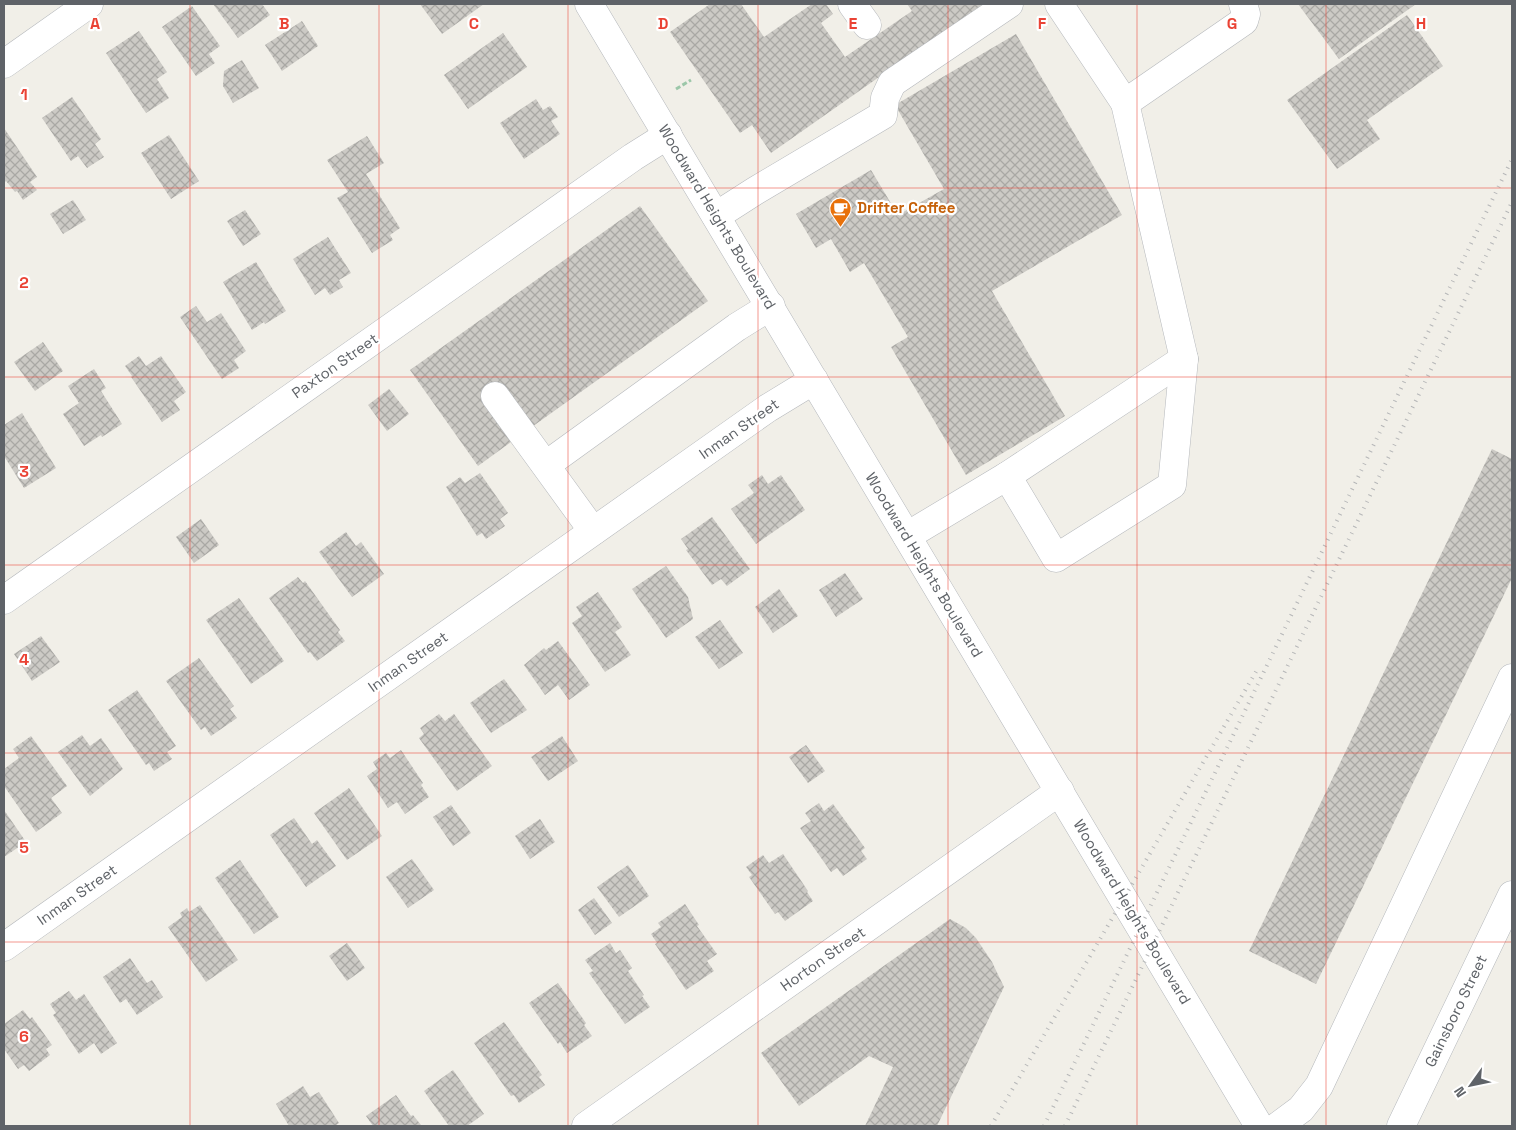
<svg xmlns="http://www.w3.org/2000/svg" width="1516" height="1130" font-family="'Space Grotesk',sans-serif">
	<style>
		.building { fill: url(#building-cross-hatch) }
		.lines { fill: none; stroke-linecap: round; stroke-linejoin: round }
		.minor-casing { stroke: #b5b8bc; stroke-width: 29 }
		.path { stroke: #9cc7a9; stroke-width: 3; stroke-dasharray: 5 2.5; stroke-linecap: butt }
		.minor { stroke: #fff; stroke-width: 28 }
		.rail { stroke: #b6b7b8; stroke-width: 4; stroke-dasharray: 1 6; stroke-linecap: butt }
		.grid { fill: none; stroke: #ea4335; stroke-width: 1; stroke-opacity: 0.55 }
		.labels { text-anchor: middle; stroke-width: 4.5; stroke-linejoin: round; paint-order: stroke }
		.food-label { font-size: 15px; font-weight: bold; fill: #c56008; stroke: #fff; text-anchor: start }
		.street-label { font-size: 15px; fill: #5f6368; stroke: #fff }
		.grid-label { font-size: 16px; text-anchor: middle; font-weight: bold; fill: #ea4335; stroke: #fff; stroke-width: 4.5; stroke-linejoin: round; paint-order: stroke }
	</style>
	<defs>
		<pattern id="building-cross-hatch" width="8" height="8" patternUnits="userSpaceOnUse" patternTransform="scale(1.25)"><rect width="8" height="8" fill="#cccac5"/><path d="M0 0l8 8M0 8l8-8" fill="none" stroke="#a9a8a4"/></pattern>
	</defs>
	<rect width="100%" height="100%" fill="#f1efe8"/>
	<!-- building -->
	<g class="building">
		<polygon points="213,4 262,4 270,15 238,38"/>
		<polygon points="420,4 484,4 442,34"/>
		<polygon points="710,4 741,4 764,37 812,4 826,4 833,14 821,23 845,57 912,11 907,4 983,4 771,153 752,125 740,133 670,32"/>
		<polygon points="1298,4 1416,4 1339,59"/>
		<polygon points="192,6 220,46 209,54 215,63 196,76 162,27"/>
		<polygon points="1407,15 1443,66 1367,120 1380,139 1337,169 1287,100"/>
		<polygon points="302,21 318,46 282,71 265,45"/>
		<polygon points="139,31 167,72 157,79 169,98 146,113 106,53"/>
		<polygon points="503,33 527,67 468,109 444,75"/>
		<polygon points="1016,34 1122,215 992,291 1065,416 966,475 891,347 908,337 864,263 850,272 831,239 816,248 796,214 871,170 898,215 944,189 895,105"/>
		<polygon points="242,60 259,88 233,103 223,86 224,71"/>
		<polygon points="72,97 101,139 95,144 104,157 87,168 78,156 71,161 42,118"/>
		<polygon points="536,99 543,110 550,106 558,117 551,121 560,134 524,159 500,123"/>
		<polygon points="4,128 37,177 30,182 37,190 23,200 17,191 15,192 6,181 4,183"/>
		<polygon points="169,135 199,181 171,199 141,153"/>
		<polygon points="367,136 384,163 366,174 400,228 390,235 393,240 372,253 337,198 348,192 327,160"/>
		<polygon points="73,200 86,220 63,234 50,214"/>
		<polygon points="640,206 708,301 529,429 484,404 511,442 478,466 410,370"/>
		<polygon points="245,210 261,234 243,246 227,221"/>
		<polygon points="328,237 351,273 339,280 343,287 330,295 325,288 315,295 293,259"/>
		<polygon points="256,262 286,311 265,324 264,322 252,330 223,282"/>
		<polygon points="196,306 207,322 221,313 246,351 234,360 239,368 222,379 180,317"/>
		<polygon points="43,342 63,371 35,391 14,362"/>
		<polygon points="139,356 146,366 161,356 186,392 174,401 180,410 162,422 131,377 132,376 125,366"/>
		<polygon points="94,369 106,388 101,391 122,424 102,437 101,435 84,446 63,414 79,403 68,386"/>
		<polygon points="389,389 409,414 387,431 368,405"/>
		<polygon points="22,413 56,468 24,488 4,456 4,425"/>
		<polygon points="1492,449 1512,459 1512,578 1316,984 1249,951"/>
		<polygon points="480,473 508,513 500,519 505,526 486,539 482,533 477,536 446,487 460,477 465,483"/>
		<polygon points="762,475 768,484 781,475 805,510 756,544 731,509 754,493 748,485"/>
		<polygon points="712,517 750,569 727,586 721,579 712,585 686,550 688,549 681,539"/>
		<polygon points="201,519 219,545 194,563 176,537"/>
		<polygon points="346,532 356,546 361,542 384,574 352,597 319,552"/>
		<polygon points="666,566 688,597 693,619 666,638 632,589"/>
		<polygon points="845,573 863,599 836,617 819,590"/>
		<polygon points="298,577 303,583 305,581 340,630 338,632 345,641 317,661 310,652 308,653 269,598"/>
		<polygon points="779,589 798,616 773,633 755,607"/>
		<polygon points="598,592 622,627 615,632 631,655 605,672 572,623 582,616 576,607"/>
		<polygon points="239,598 284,661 251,684 206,620"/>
		<polygon points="720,620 743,653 719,669 695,637"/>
		<polygon points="41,636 60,662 32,681 14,654"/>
		<polygon points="558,641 590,685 569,700 558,685 545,695 524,665 544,648 546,650"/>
		<polygon points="199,658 234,706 230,709 237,718 211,736 205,727 201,730 166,681"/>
		<polygon points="504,679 527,710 491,733 470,703"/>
		<polygon points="137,690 176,746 167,752 172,759 154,771 149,763 146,765 108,710"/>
		<polygon points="439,714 445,721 454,714 492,766 457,791 419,738 424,734 420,728"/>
		<polygon points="82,735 90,746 101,738 123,769 90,796 58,752"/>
		<polygon points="31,736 67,786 51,798 62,813 36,832 4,786 4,769 19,758 13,749"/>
		<polygon points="562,736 578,761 548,781 531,757"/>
		<polygon points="806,745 825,771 808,783 789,757"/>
		<polygon points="401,750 423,783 421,785 429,797 405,814 397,802 388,808 367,776 377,769 373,762 386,753 390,758"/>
		<polygon points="349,788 382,836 347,860 314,813"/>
		<polygon points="819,803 824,811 833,804 865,848 861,851 867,859 843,876 837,868 831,872 800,828 811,821 805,813"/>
		<polygon points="451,805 471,833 453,846 433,817"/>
		<polygon points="4,810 26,842 4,857"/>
		<polygon points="294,818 312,844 317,840 336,866 306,887 270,835"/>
		<polygon points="540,819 555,842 530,859 515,836"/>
		<polygon points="783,854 808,891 807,892 813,901 785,921 778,912 775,914 749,877 752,875 746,867 763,855 769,863"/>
		<polygon points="412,859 434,890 408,908 386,877"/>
		<polygon points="240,860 279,917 254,934 215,878"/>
		<polygon points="628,865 649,896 619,917 597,887"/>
		<polygon points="594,898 612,923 595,935 578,910"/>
		<polygon points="685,904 699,925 697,926 717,954 707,961 714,971 686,990 655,944 657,943 651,934 661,927 658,923"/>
		<polygon points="200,905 238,960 206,982 168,927 182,917 180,913 187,908 189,912"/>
		<polygon points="950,919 966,928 976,938 992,962 1004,987 937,1126 865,1126 893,1067 869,1056 799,1106 761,1053"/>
		<polygon points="347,943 365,968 347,981 329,956"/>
		<polygon points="610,943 616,953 620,950 632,968 628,971 644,995 642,996 650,1007 625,1024 589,973 593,971 585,960"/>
		<polygon points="130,958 147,983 152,980 163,997 137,1015 126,999 120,1003 103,977"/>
		<polygon points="558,983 586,1023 584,1025 592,1036 567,1053 560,1042 558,1044 529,1003"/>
		<polygon points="69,991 76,1000 84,994 117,1043 101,1054 94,1043 79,1054 53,1015 56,1013 50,1004"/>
		<polygon points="23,1010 30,1019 32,1017 52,1045 46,1049 50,1055 29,1071 24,1065 18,1069 4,1049 4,1024"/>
		<polygon points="504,1022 542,1075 539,1077 545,1085 519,1103 514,1095 511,1096 474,1043"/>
		<polygon points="453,1070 484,1114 467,1126 449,1126 424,1091"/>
		<polygon points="303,1086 310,1097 319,1092 339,1123 335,1126 289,1126 276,1104"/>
		<polygon points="396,1095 411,1116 413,1115 421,1125 420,1126 373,1126 366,1116"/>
	</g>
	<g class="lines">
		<defs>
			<g id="minor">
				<polyline points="589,4 1259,1126"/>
				<polyline points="852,4 867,25"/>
				<polyline points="1059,4 1125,103"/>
				<polyline points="4,64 89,4"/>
				<polyline points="716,216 755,191 883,115 885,98 892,83 1009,4"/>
				<polyline points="495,396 593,531"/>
				<polyline points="546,465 737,327 771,306"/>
				<polyline points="1007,476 1184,359 1125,103 1244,21 1246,14 1243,4"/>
				<polyline points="907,536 1007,476 1056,558 1172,485 1184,359"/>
				<polyline points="4,600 633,157 668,135"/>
				<polyline points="4,947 768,408 814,380"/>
				<polyline points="586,1126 1060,791"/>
				<polyline points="1278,1126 1301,1109 1319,1086 1512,678"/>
				<polyline points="1401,1126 1512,895"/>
			</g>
		</defs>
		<!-- minor casing -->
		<use href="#minor" class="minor-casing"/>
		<!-- path -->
		<polyline class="path" points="676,89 691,80"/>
		<!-- minor -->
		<use href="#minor" class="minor"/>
		<!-- rail -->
		<g class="rail">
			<polyline points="991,1126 1257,670"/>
			<polyline points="1044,1126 1512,159"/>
			<polyline points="1065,1126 1512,202"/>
		</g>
	</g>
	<!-- grid -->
	<path class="grid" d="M190,4V1126M379,4V1126M568,4V1126M758,4V1126M948,4V1126M1137,4V1126M1326,4V1126M4,188H1512M4,377H1512M4,565H1512M4,753H1512M4,942H1512"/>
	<!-- icons -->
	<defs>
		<symbol id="cafe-pin" viewBox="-11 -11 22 30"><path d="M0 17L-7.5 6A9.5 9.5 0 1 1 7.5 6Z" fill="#e8710a" stroke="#fff"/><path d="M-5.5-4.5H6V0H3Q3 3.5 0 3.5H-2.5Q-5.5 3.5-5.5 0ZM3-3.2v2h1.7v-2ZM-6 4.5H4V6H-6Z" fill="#fff"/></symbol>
	</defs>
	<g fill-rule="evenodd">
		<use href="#cafe-pin" x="828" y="196" width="25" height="34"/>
	</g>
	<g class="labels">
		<!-- food labels -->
		<g class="food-label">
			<text x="857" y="213">Drifter Coffee</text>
		</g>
		<!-- street labels -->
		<g class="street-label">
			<text transform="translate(717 217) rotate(59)" y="5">Woodward Heights Boulevard</text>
			<text transform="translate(335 366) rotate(-35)" y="5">Paxton Street</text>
			<text transform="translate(739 429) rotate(-35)" y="5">Inman Street</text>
			<text transform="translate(924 565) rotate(59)" y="5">Woodward Heights Boulevard</text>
			<text transform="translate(408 662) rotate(-35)" y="5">Inman Street</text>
			<text transform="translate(77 895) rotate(-35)" y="5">Inman Street</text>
			<text transform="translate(1132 912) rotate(59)" y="5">Woodward Heights Boulevard</text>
			<text transform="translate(823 959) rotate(-35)" y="5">Horton Street</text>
			<text transform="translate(1456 1011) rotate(-64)" y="5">Gainsboro Street</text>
		</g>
	</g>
	<g class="grid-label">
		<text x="95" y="29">A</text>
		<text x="284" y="29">B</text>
		<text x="474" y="29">C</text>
		<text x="663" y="29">D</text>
		<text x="853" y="29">E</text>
		<text x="1042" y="29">F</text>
		<text x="1232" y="29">G</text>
		<text x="1421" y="29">H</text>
		<text x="24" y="100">1</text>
		<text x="24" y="288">2</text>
		<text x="24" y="477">3</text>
		<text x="24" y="665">4</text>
		<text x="24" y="853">5</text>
		<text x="24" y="1042">6</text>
	</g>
	<!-- border -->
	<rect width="1516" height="1130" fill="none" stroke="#5f6368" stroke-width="10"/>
	<!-- north arrow -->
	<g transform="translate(1471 1085) rotate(237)" stroke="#ffffff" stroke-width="4" paint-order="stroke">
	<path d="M0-4L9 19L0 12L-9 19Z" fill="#5f6368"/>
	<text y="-8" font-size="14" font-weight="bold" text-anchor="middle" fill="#5f6368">N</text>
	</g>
</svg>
